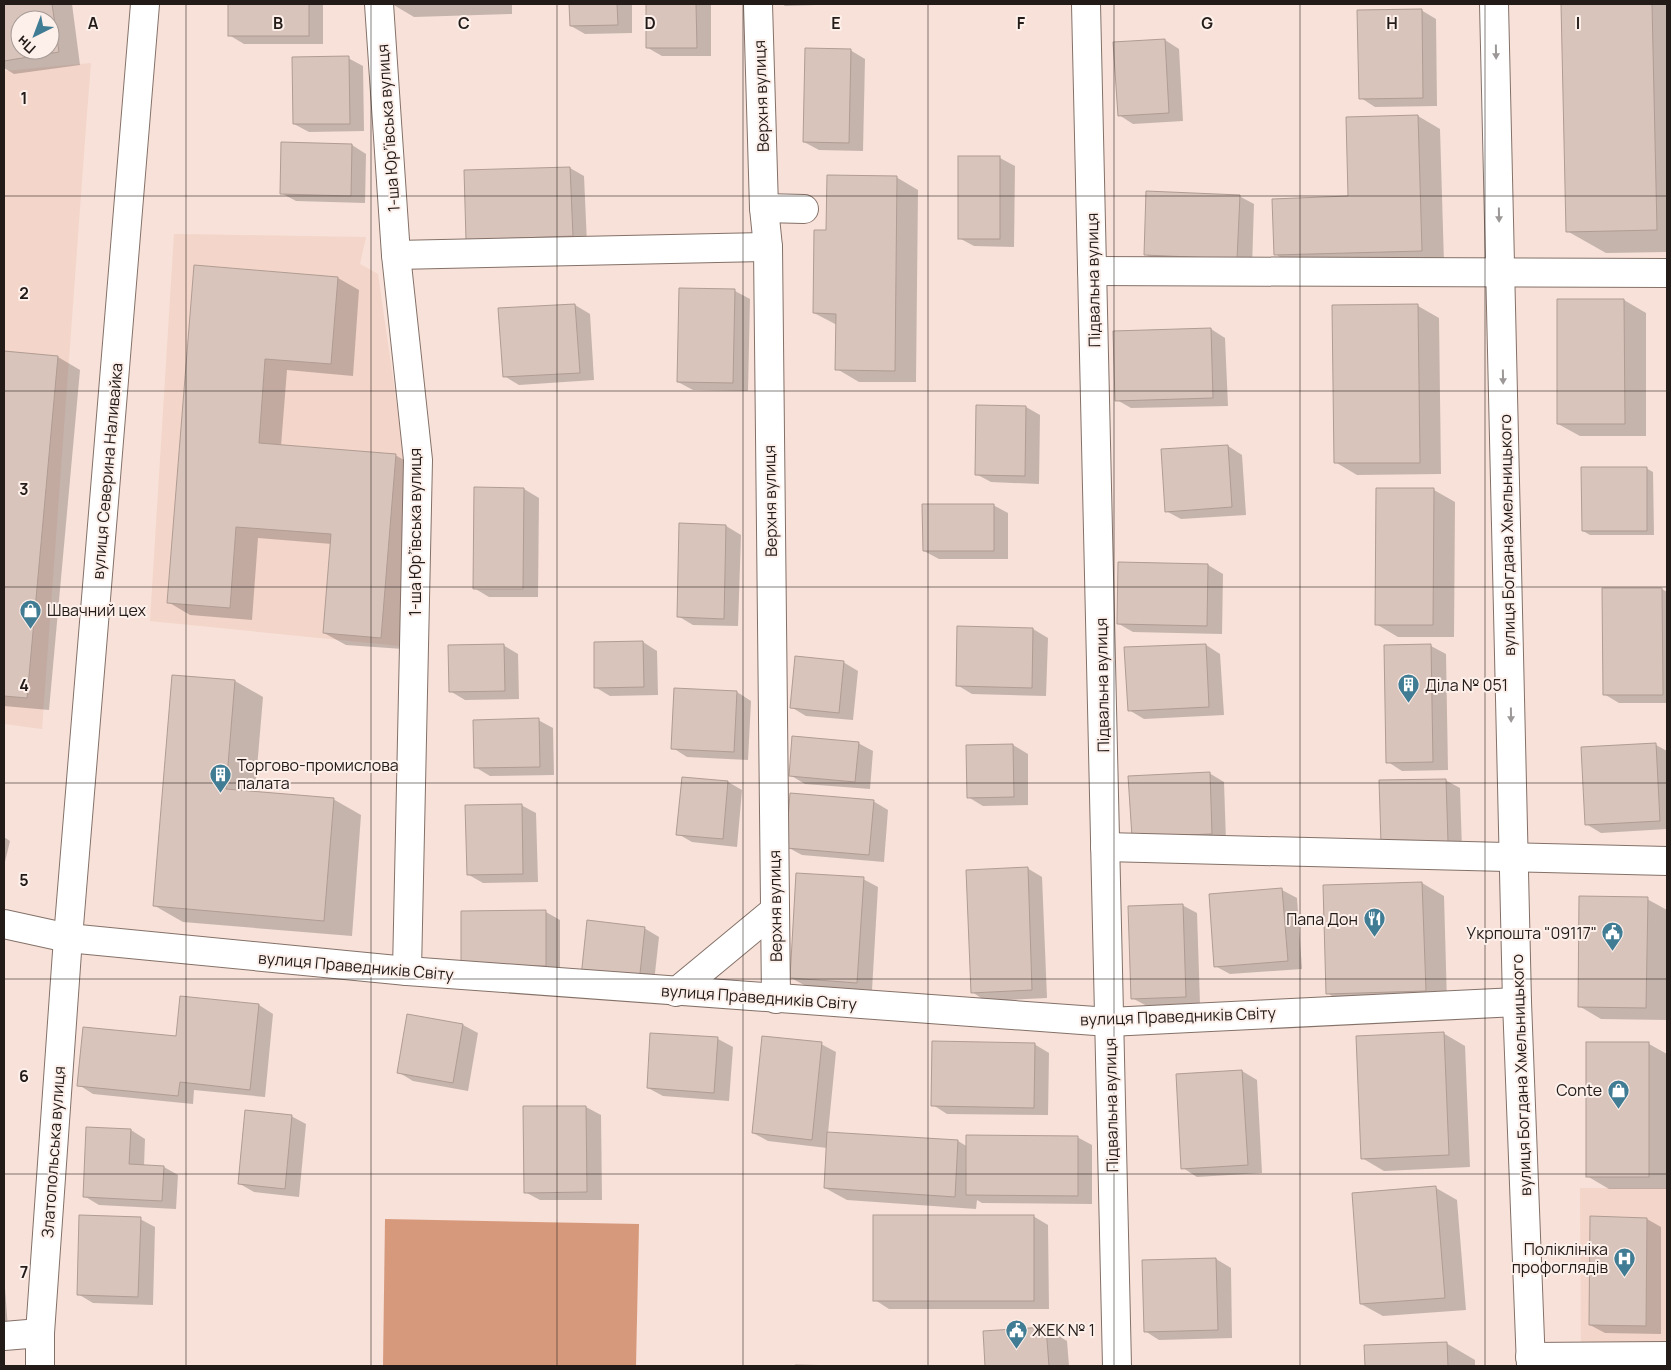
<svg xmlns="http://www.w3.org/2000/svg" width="1671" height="1370" font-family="Manrope,sans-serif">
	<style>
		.built { fill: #f3d5c9 }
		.forest { fill: #d7997c }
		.shadow { fill: #0003; fill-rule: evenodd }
		.building { fill: #d9c4bb; stroke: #b09c93; fill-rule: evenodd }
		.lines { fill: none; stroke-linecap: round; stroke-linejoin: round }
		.minor-casing { stroke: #847168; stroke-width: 30 }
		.minor { stroke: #fff; stroke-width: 28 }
		.oneway { fill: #9c9897 }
		.grid { fill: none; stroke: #231b18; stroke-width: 1; stroke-opacity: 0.55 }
		.labels { text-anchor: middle; stroke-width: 4; stroke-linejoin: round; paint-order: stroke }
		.street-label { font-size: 16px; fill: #231b18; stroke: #fdf0eb }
		.poi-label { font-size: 16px; fill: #231b18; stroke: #fdf0eb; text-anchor: start }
		.grid-label { font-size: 16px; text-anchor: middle; font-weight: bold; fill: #231b18; stroke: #fdf0eb; stroke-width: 4; stroke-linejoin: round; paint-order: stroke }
	</style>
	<rect width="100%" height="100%" fill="#f7e1d8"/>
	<!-- built -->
	<g class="built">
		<polygon points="91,63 86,126 42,729 4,724 4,71"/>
		<polygon points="174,234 366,237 360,264 378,274 405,462 405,600 400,646 150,621"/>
		<polygon points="1580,1188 1667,1188 1667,1366 1581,1366"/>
	</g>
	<!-- forest -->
	<polygon class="forest" points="385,1219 639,1224 636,1366 383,1366"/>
	<!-- shadow -->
	<g class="shadow">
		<path d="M4,4H72L80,65L14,74L4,68ZM20,20H50V50H20Z"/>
		<polygon points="229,4 323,4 323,44 244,44 229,35"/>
		<polygon points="392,4 512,4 512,14 414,17"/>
		<polygon points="570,4 632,4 632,33 585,34 571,26"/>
		<polygon points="647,4 711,4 711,56 662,56 648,48"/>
		<polygon points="782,4 848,4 785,6"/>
		<polygon points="1562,4 1667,4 1667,252 1606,253 1567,231"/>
		<polygon points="1421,10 1436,19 1437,106 1375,107 1361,98"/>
		<polygon points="1165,40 1179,49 1183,121 1133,124 1119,115"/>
		<polygon points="850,50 865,59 863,151 819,150 804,142"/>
		<polygon points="348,58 363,66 364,131 309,132 294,124"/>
		<polygon points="1418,116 1440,129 1444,263 1297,267 1275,254 1350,198"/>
		<polygon points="352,145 366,154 365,203 296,201 281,193"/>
		<polygon points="1000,158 1015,166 1014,247 974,246 959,238"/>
		<polygon points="570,168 584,176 587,244 468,239"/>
		<polygon points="896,177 918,190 916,382 859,382 837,369 837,325 814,313 827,231"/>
		<polygon points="1239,196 1254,204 1252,267 1160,263 1145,254"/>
		<polygon points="195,266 338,278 359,290 353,376 287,370 281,446 395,455 417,467 403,649 346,645 324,633 332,544 258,538 252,620 190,615 168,602"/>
		<polygon points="680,289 735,291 750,299 748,391 693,390 678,382"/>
		<polygon points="1624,300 1646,313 1646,436 1580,436 1558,424"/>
		<polygon points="575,305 590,314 594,380 519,385 504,376"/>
		<polygon points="1418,306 1439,318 1441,474 1357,475 1335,462"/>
		<polygon points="1211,329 1225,338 1228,406 1131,408 1117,400"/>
		<polygon points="4,352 58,357 80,370 49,710 4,706"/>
		<polygon points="1026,407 1040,415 1039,484 991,482 976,474"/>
		<polygon points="1228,446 1242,455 1246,515 1181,519 1166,511"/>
		<polygon points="1646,468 1653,472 1654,535 1590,535 1583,531"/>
		<polygon points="524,489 539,498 538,597 489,597 474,588"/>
		<polygon points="1434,490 1455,502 1454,637 1398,637 1376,624"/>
		<polygon points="993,505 1008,513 1008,559 939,559 924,551"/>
		<polygon points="680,525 726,526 741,535 738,626 693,625 678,616"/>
		<polygon points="1208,565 1223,574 1222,634 1133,632 1119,624"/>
		<polygon points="1604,589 1662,589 1667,592 1667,703 1619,703 1604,694"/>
		<polygon points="1033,629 1048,638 1046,696 972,694 957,685"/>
		<polygon points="643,642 657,651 658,695 610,696 595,687"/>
		<polygon points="503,645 518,654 519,699 465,700 450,691"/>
		<polygon points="1206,645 1220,654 1224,715 1144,719 1129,710"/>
		<polygon points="1431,646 1446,654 1448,770 1402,771 1388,762 1385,647"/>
		<polygon points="843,662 858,671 853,720 806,716 791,707"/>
		<polygon points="173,676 235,681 263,697 255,792 333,799 361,815 352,936 183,922 155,906"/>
		<polygon points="737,692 751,701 748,760 687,757 673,748"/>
		<polygon points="538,720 553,728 554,775 490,776 475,767"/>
		<polygon points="858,743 873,751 870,789 805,784 790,775"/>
		<polygon points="1013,745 1028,754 1028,805 983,806 968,797"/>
		<polygon points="1656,745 1667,751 1667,829 1601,833 1586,824"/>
		<polygon points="1209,773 1224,782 1226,842 1147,845"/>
		<polygon points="1445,780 1460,788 1462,850 1382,844"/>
		<polygon points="728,782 742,790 737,847 692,842 678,834"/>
		<polygon points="873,801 888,810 884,862 802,855 787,847"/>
		<polygon points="521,805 536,813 538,882 483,883 469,875"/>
		<polygon points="4,837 10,841 4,866"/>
		<polygon points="1027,868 1042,877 1047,998 986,1001 972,992"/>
		<polygon points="863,879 878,887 872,990 806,986 791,978"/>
		<polygon points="1422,883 1444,896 1447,1003 1349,1006 1327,993"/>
		<polygon points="1282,890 1297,898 1302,969 1230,974 1215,966"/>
		<polygon points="1647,899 1667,910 1667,1020 1601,1019 1579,1006"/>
		<polygon points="1182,905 1197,913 1200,1004 1147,1006 1132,998"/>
		<polygon points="546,912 560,920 560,974 477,974"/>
		<polygon points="644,928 659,937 653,991 582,976"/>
		<polygon points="259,1005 273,1014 265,1097 194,1090 193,1104 93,1094 79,1085 177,1037"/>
		<polygon points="463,1025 478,1033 468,1091 413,1081 398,1072"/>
		<polygon points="1443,1033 1465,1046 1470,1167 1384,1171 1362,1158"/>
		<polygon points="651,1034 718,1039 733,1047 729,1101 663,1096 648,1088"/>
		<polygon points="1587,1043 1649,1044 1667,1054 1667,1189 1609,1189 1587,1176"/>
		<polygon points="821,1044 836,1052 828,1133 958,1141 968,1147 1077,1137 1092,1145 1092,1204 982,1203 977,1200 976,1209 847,1200 825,1188 827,1148 768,1141 753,1133"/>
		<polygon points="1034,1044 1049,1053 1048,1115 947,1114 933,1105"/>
		<polygon points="1242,1071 1257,1080 1262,1173 1197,1177 1183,1168"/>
		<polygon points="586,1107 601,1115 602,1200 540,1200 525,1192"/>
		<polygon points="291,1116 306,1124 299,1197 254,1192 240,1184"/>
		<polygon points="131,1130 145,1139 144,1166 164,1167 178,1175 176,1209 99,1205 84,1196"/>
		<polygon points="1436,1188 1457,1200 1466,1310 1383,1316 1361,1304"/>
		<polygon points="1033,1216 1048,1225 1049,1309 889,1309 875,1300"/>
		<polygon points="140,1219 155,1227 153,1305 93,1303 78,1294"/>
		<polygon points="1647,1219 1661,1227 1661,1334 1605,1333 1590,1325"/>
		<polygon points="1216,1259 1231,1268 1232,1338 1159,1340 1145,1331 1143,1261"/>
		<polygon points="4,1274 8,1329 4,1329"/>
		<polygon points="1045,1328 1067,1341 1069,1366 986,1366 984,1332"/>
		<polygon points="1446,1343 1475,1360 1475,1366 1367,1366 1366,1346"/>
	</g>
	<!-- building -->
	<g class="building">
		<path d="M4,4H52L59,52L4,61ZM20,20H50V50H20Z"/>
		<rect x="228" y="4" width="81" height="32"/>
		<polygon points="569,4 617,4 618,25 570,26"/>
		<polygon points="646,4 696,4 697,48 646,48"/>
		<polygon points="1561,4 1652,4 1657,230 1566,232"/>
		<polygon points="1422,9 1423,98 1359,99 1357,10"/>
		<polygon points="1165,39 1169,113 1118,116 1113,42"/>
		<polygon points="805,48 851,49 849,143 803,142"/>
		<polygon points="349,56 350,124 293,124 292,57"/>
		<polygon points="1418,115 1422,251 1274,255 1272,199 1348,196 1346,117"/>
		<polygon points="281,142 352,144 351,196 280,194"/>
		<rect x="958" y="156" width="42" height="83"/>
		<polygon points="570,167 573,236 466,240 464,170"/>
		<polygon points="827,175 897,176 895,371 835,370 836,314 813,313 814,230 826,230"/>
		<polygon points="1146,191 1240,195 1237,259 1144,255"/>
		<polygon points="194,265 338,277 331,364 265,359 259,443 396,454 381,638 323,633 331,534 236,527 230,608 167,603"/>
		<polygon points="679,288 735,289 733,383 677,382"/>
		<polygon points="1557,299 1624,299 1625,424 1557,424"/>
		<polygon points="575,304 580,373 503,377 498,308"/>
		<polygon points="1418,304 1420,463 1334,463 1332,305"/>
		<polygon points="1211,328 1213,398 1115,401 1113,331"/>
		<polygon points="4,351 58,356 27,698 4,696"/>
		<polygon points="976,405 1026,406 1025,476 975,475"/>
		<polygon points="1228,445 1232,507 1165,512 1161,449"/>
		<polygon points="1581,467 1647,467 1647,531 1582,531"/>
		<polygon points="474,487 524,488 523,589 473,589"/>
		<polygon points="1376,488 1434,488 1433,625 1375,625"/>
		<polygon points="922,504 994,504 994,551 923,551"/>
		<polygon points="679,523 726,525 724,619 677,617"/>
		<polygon points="1118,562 1208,564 1207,626 1117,624"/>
		<polygon points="1602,588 1662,588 1663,695 1603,695"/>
		<polygon points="957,626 1033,628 1032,688 956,686"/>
		<polygon points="643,641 644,687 594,688 594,642"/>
		<polygon points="504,644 505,691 449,692 448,645"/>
		<polygon points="1206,644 1209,707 1128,711 1124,647"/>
		<polygon points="1431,644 1433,762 1386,763 1384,645"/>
		<polygon points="795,656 844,661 839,713 790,708"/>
		<polygon points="172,675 235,680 226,789 334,798 324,921 153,906"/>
		<polygon points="674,688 737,691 734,752 671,749"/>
		<polygon points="539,718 540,767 474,768 473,720"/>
		<polygon points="792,736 859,742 855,782 789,776"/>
		<polygon points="1656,743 1660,821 1585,825 1581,747"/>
		<polygon points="1013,744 1014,797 967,798 966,745"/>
		<polygon points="1210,772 1212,834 1132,837 1128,776"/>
		<polygon points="682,777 728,781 723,839 676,835"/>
		<polygon points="1446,779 1448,842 1381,844 1379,780"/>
		<polygon points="790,793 874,800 869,855 786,848"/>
		<polygon points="522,804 523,874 467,875 465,805"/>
		<polygon points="1028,867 1032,990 971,993 966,870"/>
		<polygon points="796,873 864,877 857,983 790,978"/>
		<polygon points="1422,882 1426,991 1326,994 1323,885"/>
		<polygon points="1282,888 1288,961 1214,967 1209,894"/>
		<polygon points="1579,896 1648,897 1646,1008 1578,1007"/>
		<polygon points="1183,904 1186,997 1131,999 1128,906"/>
		<polygon points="546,910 546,966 461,966 461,911"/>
		<polygon points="587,920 645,927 639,983 581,977"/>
		<polygon points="180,996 259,1004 250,1090 180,1082 178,1096 77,1086 83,1027 176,1036"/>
		<polygon points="407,1014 463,1024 453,1083 397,1073"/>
		<polygon points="1444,1032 1449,1155 1361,1159 1356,1036"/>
		<polygon points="650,1033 718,1037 714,1093 647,1088"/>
		<polygon points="762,1036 822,1042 812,1140 752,1133"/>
		<polygon points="932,1041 1035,1043 1034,1108 931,1106"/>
		<rect x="1586" y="1042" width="63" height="135"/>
		<polygon points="1242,1070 1248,1165 1181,1169 1176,1074"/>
		<polygon points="523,1106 586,1106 587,1192 524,1193"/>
		<polygon points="245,1110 292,1115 285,1189 238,1184"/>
		<polygon points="86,1127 131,1129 129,1164 164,1166 162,1201 83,1197"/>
		<polygon points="827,1132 958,1140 955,1197 824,1188"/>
		<polygon points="966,1135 1078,1136 1078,1196 966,1195"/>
		<polygon points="1436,1186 1445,1298 1360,1304 1352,1193"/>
		<polygon points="79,1215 141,1217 138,1297 77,1295"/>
		<rect x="873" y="1215" width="161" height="86"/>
		<polygon points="1590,1216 1647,1218 1646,1326 1589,1325"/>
		<polygon points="1216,1258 1218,1330 1144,1332 1142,1260"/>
		<polygon points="1046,1327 1049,1366 985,1366 983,1331"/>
		<polygon points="1447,1342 1448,1366 1365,1366 1364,1345"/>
		<polygon points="795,1365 843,1366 795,1366"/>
	</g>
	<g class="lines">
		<defs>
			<g id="minor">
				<polyline points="379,4 396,255 418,460 407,971"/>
				<polyline points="758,4 764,208 768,247 776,999"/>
				<polyline points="1086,4 1117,1366"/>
				<polyline points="1494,4 1517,1002 1531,1366"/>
				<polyline points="764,208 804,209"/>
				<polyline points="396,255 768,247"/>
				<polyline points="1092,271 1667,273"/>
				<polyline points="1105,847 1667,861"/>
				<polyline points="4,924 68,938 407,971 1109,1022 1517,1002"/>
				<polyline points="676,992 775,910"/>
				<polyline points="4,1336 40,1333"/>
				<polyline points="1530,1357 1667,1356"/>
				<polyline points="40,1366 40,1333 68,938 145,4"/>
			</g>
		</defs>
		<!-- minor casing -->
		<use href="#minor" class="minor-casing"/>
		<!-- minor -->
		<use href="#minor" class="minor"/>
	</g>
	<!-- one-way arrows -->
	<defs><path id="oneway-solid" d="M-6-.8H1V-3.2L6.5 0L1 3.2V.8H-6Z" transform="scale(1.25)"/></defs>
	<g class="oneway">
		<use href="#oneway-solid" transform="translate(1496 52) rotate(89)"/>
		<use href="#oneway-solid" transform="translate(1499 215) rotate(89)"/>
		<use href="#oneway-solid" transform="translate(1503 377) rotate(89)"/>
		<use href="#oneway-solid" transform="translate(1511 715) rotate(89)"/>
	</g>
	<!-- grid -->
	<path class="grid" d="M186,4V1366M371,4V1366M557,4V1366M743,4V1366M928,4V1366M1114,4V1366M1300,4V1366M1485,4V1366M4,196H1667M4,391H1667M4,587H1667M4,783H1667M4,979H1667M4,1174H1667"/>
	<!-- icons -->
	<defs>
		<symbol id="shop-pin" viewBox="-11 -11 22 30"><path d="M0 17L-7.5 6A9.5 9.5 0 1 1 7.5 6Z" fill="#407c93" stroke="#fdf0eb"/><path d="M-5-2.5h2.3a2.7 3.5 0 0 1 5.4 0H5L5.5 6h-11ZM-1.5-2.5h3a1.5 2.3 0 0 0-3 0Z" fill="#fff"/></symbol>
		<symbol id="building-pin" viewBox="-11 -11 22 30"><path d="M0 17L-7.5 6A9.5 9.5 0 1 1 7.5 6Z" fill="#407c93" stroke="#fdf0eb"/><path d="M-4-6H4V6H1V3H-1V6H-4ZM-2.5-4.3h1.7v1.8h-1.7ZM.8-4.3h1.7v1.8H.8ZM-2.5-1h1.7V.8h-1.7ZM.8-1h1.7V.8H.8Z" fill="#fff"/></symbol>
		<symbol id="restaurant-pin" viewBox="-11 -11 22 30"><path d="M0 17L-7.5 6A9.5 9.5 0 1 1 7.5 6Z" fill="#407c93" stroke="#fdf0eb"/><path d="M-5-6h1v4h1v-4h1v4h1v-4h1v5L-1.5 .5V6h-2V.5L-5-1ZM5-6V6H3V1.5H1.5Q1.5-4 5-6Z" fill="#fff"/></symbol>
		<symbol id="civic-pin" viewBox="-11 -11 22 30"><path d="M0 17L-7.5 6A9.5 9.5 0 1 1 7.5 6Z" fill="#407c93" stroke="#fdf0eb"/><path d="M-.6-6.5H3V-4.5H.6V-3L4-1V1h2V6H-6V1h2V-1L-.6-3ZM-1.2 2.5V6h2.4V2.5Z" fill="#fff"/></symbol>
		<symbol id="hospital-pin" viewBox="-11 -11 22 30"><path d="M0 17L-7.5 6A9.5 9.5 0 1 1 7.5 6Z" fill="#407c93" stroke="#fdf0eb"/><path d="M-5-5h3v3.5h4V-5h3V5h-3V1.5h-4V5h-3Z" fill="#fff"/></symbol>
	</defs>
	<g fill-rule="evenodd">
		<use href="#shop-pin" x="18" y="598" width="25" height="34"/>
		<use href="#building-pin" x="1396" y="672" width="25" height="34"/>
		<use href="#building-pin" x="208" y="762" width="25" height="34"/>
		<use href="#restaurant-pin" x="1362" y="906" width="25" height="34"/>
		<use href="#civic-pin" x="1600" y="920" width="25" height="34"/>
		<use href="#shop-pin" x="1606" y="1078" width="25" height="34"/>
		<use href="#hospital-pin" x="1612" y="1246" width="25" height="34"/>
		<use href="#civic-pin" x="1004" y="1318" width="25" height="34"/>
	</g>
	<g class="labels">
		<!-- street labels -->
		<g class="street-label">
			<text transform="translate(761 96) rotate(-92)" y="6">Верхня вулиця</text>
			<text transform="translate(388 128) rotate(-94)" y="6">1-ша Юрʼївська вулиця</text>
			<text transform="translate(1093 280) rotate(-91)" y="6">Підвальна вулиця</text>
			<text transform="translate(107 471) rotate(-85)" y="6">вулиця Северина Наливайка</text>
			<text transform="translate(770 501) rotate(-91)" y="6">Верхня вулиця</text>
			<text transform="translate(415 532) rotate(-90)" y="6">1-ша Юрʼївська вулиця</text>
			<text transform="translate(1507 535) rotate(-91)" y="6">вулиця Богдана Хмельницького</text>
			<text transform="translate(1102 685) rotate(-91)" y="6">Підвальна вулиця</text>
			<text transform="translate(775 906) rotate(-91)" y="6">Верхня вулиця</text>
			<text transform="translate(356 966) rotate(5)" y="6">вулиця Праведників Світу</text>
			<text transform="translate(759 997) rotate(4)" y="6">вулиця Праведників Світу</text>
			<text transform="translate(1178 1016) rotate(-2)" y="6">вулиця Праведників Світу</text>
			<text transform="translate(1521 1075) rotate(-92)" y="6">вулиця Богдана Хмельницького</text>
			<text transform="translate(1111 1105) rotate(-91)" y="6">Підвальна вулиця</text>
			<text transform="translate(53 1152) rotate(-86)" y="6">Златопольська вулиця</text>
		</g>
		<!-- poi labels -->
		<g class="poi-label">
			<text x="47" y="616">Швачний цех</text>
			<text x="1425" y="691">Діла № 051</text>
			<text x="237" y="771">Торгово-промислова<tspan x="237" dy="18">палата</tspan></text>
			<text x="1358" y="925" text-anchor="end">Папа Дон</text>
			<text x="1597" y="939" text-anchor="end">Укрпошта "09117"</text>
			<text x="1602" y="1096" text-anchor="end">Conte</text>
			<text x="1608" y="1255" text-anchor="end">Поліклініка<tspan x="1608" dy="18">профоглядів</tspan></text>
			<text x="1032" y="1336">ЖЕК № 1</text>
		</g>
	</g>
	<g class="grid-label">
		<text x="93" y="29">A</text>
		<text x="278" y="29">B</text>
		<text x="464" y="29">C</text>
		<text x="650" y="29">D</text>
		<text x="836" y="29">E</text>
		<text x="1021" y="29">F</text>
		<text x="1207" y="29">G</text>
		<text x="1392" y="29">H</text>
		<text x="1578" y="29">I</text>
		<text x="24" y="104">1</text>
		<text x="24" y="299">2</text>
		<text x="24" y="495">3</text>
		<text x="24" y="691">4</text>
		<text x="24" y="886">5</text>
		<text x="24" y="1082">6</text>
		<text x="24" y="1278">7</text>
	</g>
	<!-- border -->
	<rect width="1671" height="1370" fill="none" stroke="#231b18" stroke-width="10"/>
	<!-- north arrow -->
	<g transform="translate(35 35) rotate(222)"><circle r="24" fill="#fdf0eb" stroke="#a69b97"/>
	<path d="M0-4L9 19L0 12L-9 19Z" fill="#407c93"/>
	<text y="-8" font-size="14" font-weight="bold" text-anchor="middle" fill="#231b18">Пн</text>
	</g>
</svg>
